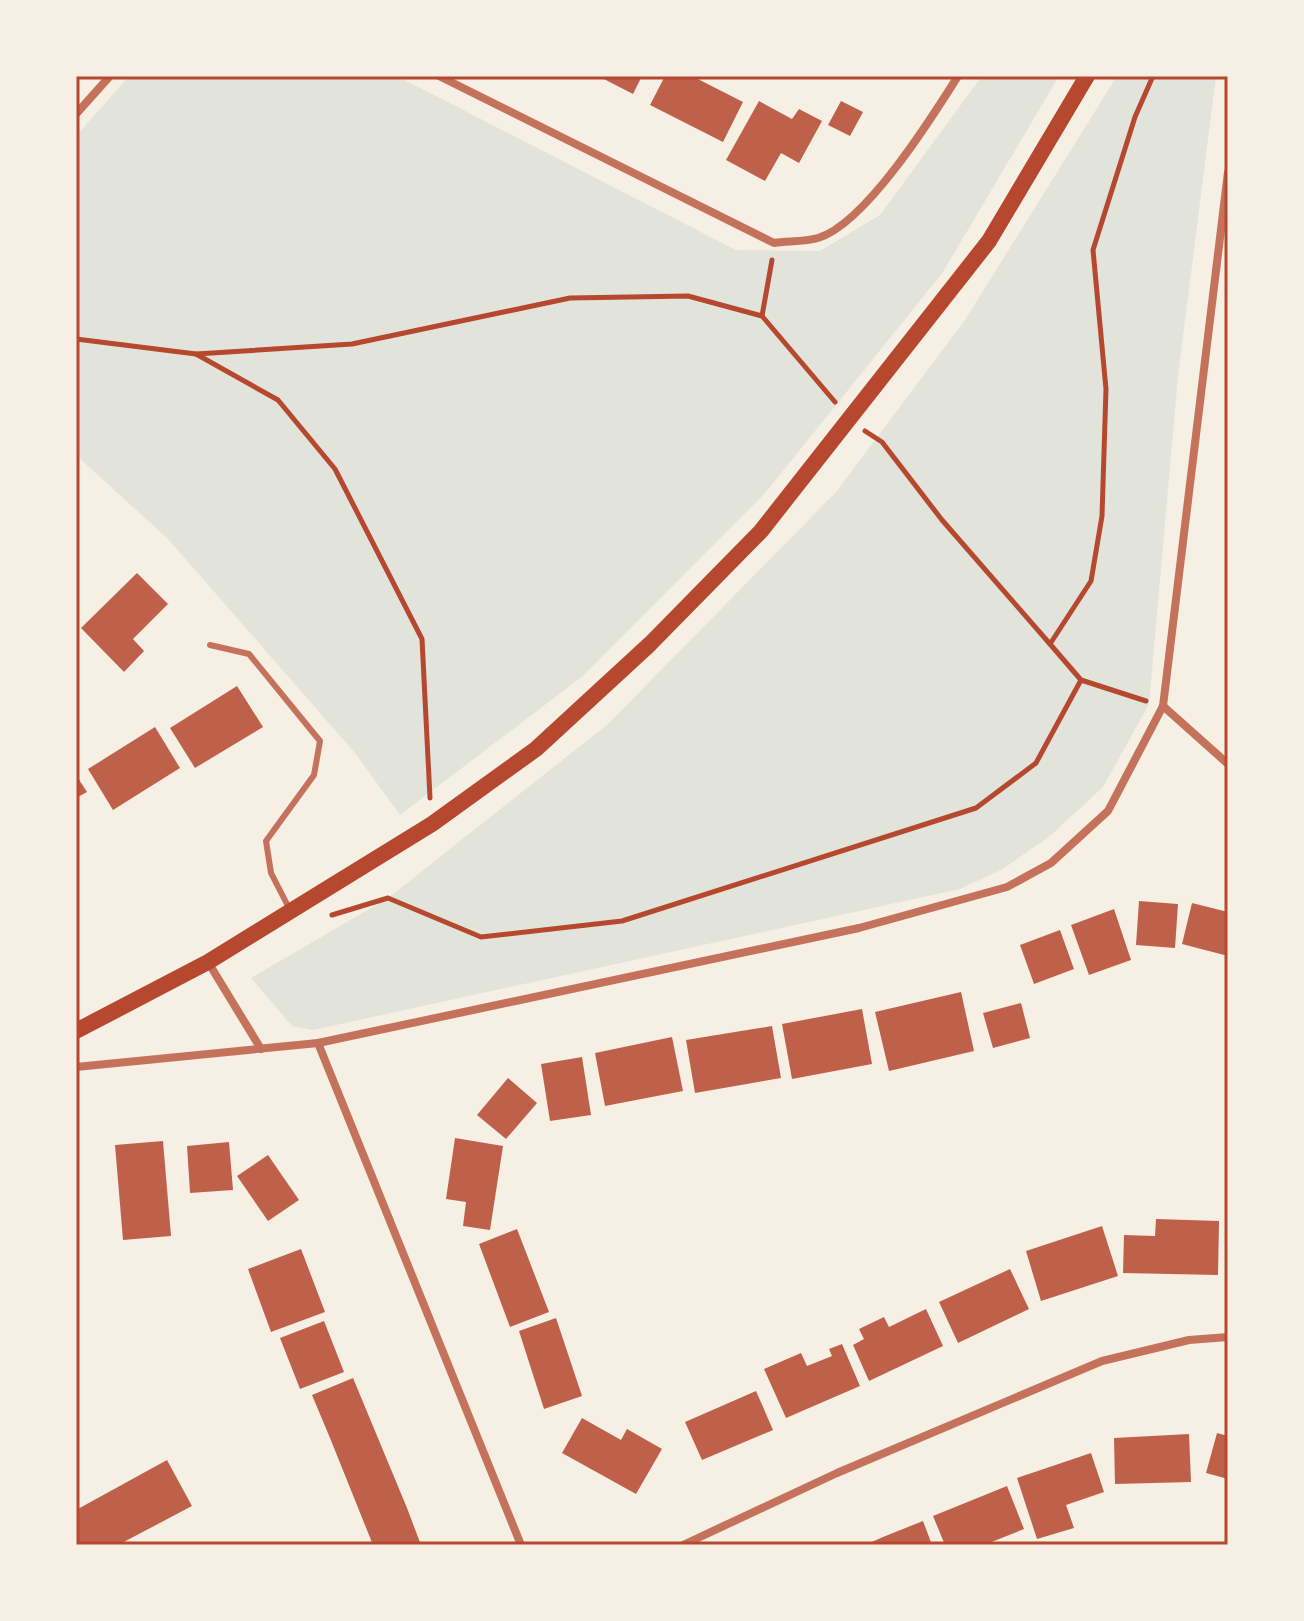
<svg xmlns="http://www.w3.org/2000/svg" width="1304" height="1621" font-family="Jost,sans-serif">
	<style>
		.green { fill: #e2e4dc }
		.building { fill: #bf614a }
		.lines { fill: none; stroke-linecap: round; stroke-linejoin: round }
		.path { stroke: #b5482f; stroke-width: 5 }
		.service { stroke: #c5725c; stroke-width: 6 }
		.minor { stroke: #c5725c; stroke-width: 8 }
		.secondary { stroke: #b5482f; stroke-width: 16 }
		.neatline { fill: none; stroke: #b5482f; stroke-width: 3 }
	</style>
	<rect width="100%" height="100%" fill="#f6efe4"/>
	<!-- green -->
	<g class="green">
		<polygon points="129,76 397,76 736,250 820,251 880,215 982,76 1059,76 943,272 766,492 583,676 400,815 355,753 168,539 76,455 76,136"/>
		<polygon points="1117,76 1216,76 1178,376 1149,704 1103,787 1050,836 1003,869 960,889 313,1030 292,1026 251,978 388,898 608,724 836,492 965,320"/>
	</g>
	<!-- building -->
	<g class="building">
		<polygon points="598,76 642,76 633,94"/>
		<polygon points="665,76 692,76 743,102 723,142 650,105"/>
		<polygon points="759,101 792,119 799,109 822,121 799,163 781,153 765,181 726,160"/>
		<polygon points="841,101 863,112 850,136 828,125"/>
		<polygon points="137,573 168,604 133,639 144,651 124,672 81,628"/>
		<polygon points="237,686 263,727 195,768 170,728"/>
		<polygon points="155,727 180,768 113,810 88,769"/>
		<polygon points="76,775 87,792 76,798"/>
		<polygon points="1139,901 1178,904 1175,948 1136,945"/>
		<polygon points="1192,903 1228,912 1228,956 1182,944"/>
		<polygon points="1114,909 1131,960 1089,975 1071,925"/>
		<polygon points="1060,930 1074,969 1034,984 1020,945"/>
		<polygon points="961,992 974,1051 889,1071 875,1012"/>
		<polygon points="1021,1003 1030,1038 993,1048 983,1013"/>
		<polygon points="862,1009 872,1064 792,1079 782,1024"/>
		<polygon points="772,1026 781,1078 695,1093 686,1040"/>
		<polygon points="672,1037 683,1091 605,1106 595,1053"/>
		<polygon points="582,1057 591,1115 550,1121 541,1064"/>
		<polygon points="508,1078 537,1103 506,1139 477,1115"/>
		<polygon points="455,1138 503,1146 490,1230 463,1226 466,1202 446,1199"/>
		<polygon points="163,1141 171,1236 123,1240 115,1145"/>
		<polygon points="229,1142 233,1190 190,1193 187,1146"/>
		<polygon points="268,1155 299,1200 268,1221 237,1176"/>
		<polygon points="1156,1219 1219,1221 1218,1275 1123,1273 1124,1235 1155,1236"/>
		<polygon points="1102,1226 1118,1276 1041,1301 1026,1251"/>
		<polygon points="517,1229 549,1312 510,1327 479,1244"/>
		<polygon points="301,1249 325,1312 271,1332 248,1269"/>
		<polygon points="1010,1269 1029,1309 958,1343 939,1302"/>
		<polygon points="926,1309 943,1346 869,1381 853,1345 864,1339 859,1329 884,1317 889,1327"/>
		<polygon points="556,1318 582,1396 544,1409 519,1331"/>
		<polygon points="324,1321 344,1372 300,1389 280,1338"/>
		<polygon points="842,1344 860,1386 786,1418 764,1369 801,1353 807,1366 832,1356 829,1349"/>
		<polygon points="353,1378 407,1508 421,1545 373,1545 330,1438 312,1395"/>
		<polygon points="756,1391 773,1430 702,1460 685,1422"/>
		<polygon points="582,1418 621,1440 627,1429 662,1449 636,1494 562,1453"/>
		<polygon points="1217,1433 1228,1436 1228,1479 1206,1473"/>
		<polygon points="1189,1434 1191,1482 1115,1484 1114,1438"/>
		<polygon points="1091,1453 1104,1492 1066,1505 1074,1528 1037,1539 1017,1478"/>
		<polygon points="167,1460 192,1506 118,1545 76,1545 76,1510"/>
		<polygon points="1007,1486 1024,1529 984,1545 945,1545 933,1516"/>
		<polygon points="923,1521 932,1545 865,1545 883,1537"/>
	</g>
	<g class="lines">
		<!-- path -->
		<g class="path">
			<polyline points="762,316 772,260"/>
			<polyline points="76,339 196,354 278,400 335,469 422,639 430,798"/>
			<polyline points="196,354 352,344 570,298 688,296 762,316 835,402"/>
			<polyline points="865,431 882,442 942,520 1050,644"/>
			<polyline points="1146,701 1081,680 1050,644 1091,581 1102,516 1106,389 1093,250 1135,117 1153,76"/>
			<polyline points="332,915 388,898 481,937 622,921 976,808 1036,763 1081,680"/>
		</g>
		<!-- service -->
		<polyline class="service" points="210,645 249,654 320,741 314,775 266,841 271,873 289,908"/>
		<!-- minor -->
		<g class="minor">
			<path d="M439,76L774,243C788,241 804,242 818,238C865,224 931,119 958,76"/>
			<polyline points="76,114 110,76"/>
			<polyline points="1163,706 1228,764"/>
			<polyline points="208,962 261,1049"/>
			<polyline points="318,1043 521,1545"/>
			<polyline points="76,1067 318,1043 859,928 1007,887 1051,863 1108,811 1163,706 1228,172"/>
			<polyline points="683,1545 837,1473 1102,1361 1189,1340 1228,1337"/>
		</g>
		<!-- secondary -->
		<polyline class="secondary" points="76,1031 208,962 432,824 536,749 650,644 761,531 989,241 1087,76"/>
	</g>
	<!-- border -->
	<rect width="1304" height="1621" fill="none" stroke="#f6efe4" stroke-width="156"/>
	<rect x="78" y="78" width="1148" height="1465" class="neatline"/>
</svg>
